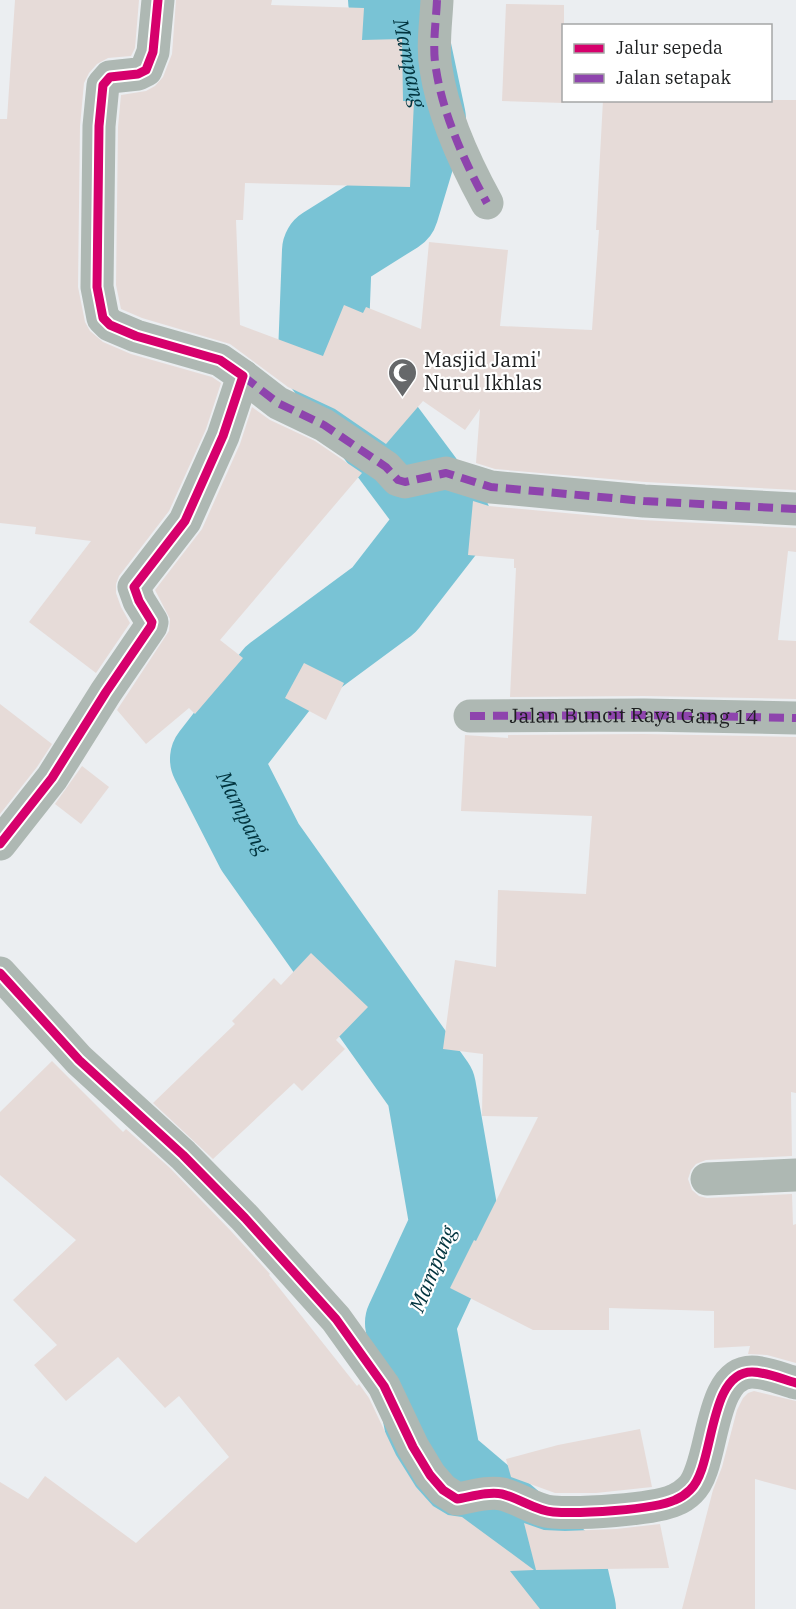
<svg xmlns="http://www.w3.org/2000/svg" width="796" height="1609" font-family="'IBM Plex Serif',serif">
	<style>
		.lines { fill: none; stroke-linecap: round; stroke-linejoin: round }
		.river { stroke: #79c3d5; stroke-width: 90 }
		.building { fill: #e6dbd8 }
		.minor { stroke: #aeb8b3; stroke-width: 33 }
		.quiet { stroke: #8e44ad; stroke-width: 8; stroke-dasharray: 15 8; stroke-linecap: butt }
		.cycleway-casing { stroke: #fff; stroke-width: 13 }
		.cycleway { stroke: #d6006c; stroke-width: 9 }
		.labels { text-anchor: middle; stroke-width: 4.5; stroke-linejoin: round; paint-order: stroke }
		.poi-label { font-size: 20px; fill: #1e2021; stroke: #fff; text-anchor: start }
		.street-label { font-size: 20px; fill: #1e2021; stroke: #fff }
		.water-label { font-size: 21px; font-style: italic; fill: #00333d; stroke: #fff }
	</style>
	<rect width="100%" height="100%" fill="#ebeef1"/>
	<g class="lines">
		<!-- river -->
		<path class="river" id="s1" d="M393,0L397,5L421,119L394,209L327,251L323,355L446,520L384,600L277,679L215,759L260,847L431,1088L455,1226L410,1323L437,1464L562,1570L571,1609"/>
	</g>
	<!-- building -->
	<g class="building">
		<polygon points="15,0 139,0 135,48 131,56 108,58 97,64 89,73 84,83 80,126 78,287 85,322 90,331 103,342 131,354 212,377 221,383 206,429 169,511 119,576 116,584 116,593 121,607 130,623 96,673 29,622 91,541 35,534 36,527 0,523 0,119 7,119"/>
		<polygon points="176,0 272,0 271,5 364,8 362,40 402,39 403,101 414,101 410,187 245,183 243,220 236,220 240,325 323,356 344,305 363,313 366,307 421,329 429,242 508,250 500,326 592,330 599,230 596,230 603,100 796,100 796,490 645,482 495,469 476,463 480,409 465,430 423,401 386,444 335,409 288,387 230,344 142,318 121,309 116,285 118,127 121,95 146,91 155,86 163,77 172,54"/>
		<polygon points="506,4 564,5 564,103 502,101"/>
		<polygon points="252,407 270,420 315,441 362,473 220,640 243,658 195,714 189,708 146,744 117,710 169,631 170,619 155,590 202,529 240,444"/>
		<polygon points="473,501 489,506 642,520 796,528 796,552 788,551 778,640 796,641 796,699 644,696 510,697 516,568 514,568 514,559 468,555"/>
		<polygon points="304,663 344,683 326,720 285,698"/>
		<polygon points="0,704 52,744 37,767 0,814"/>
		<polygon points="644,734 796,737 796,1093 791,1092 792,1156 706,1160 696,1164 691,1170 688,1179 692,1190 699,1196 707,1198 792,1194 793,1225 796,1224 796,1363 767,1355 748,1354 750,1346 714,1348 714,1311 609,1308 609,1330 533,1330 450,1288 474,1240 476,1241 538,1117 482,1116 483,1054 443,1049 455,960 496,967 498,890 586,894 592,816 461,811 465,735 508,738 508,735"/>
		<polygon points="82,766 109,787 81,824 55,804"/>
		<polygon points="311,953 368,1007 336,1040 345,1049 302,1091 294,1083 213,1159 153,1103 235,1024 232,1021 274,978 281,985"/>
		<polygon points="52,1061 123,1132 126,1129 170,1168 231,1231 270,1274 269,1275 357,1386 359,1384 369,1398 396,1455 416,1487 433,1506 448,1515 462,1517 534,1570 510,1571 540,1609 0,1609 0,1482 28,1499 45,1476 136,1543 229,1457 179,1396 165,1408 118,1357 66,1401 34,1365 57,1345 13,1300 76,1240 0,1175 0,1112"/>
		<polygon points="754,1391 796,1401 796,1490 755,1479 755,1609 682,1609 713,1490 722,1467 737,1410 743,1398 748,1393"/>
		<polygon points="640,1429 652,1487 596,1493 555,1493 511,1477 506,1459 558,1445"/>
		<polygon points="524,1523 544,1530 565,1531 616,1529 660,1524 669,1568 536,1570"/>
	</g>
	<g class="lines">
		<!-- minor -->
		<g class="minor">
			<path d="M437,0C436,23 432,47 436,69C443,115 465,163 487,203"/>
			<polyline points="243,376 278,403 324,425 386,467 398,480 405,482 446,473 491,487 644,501 796,509"/>
			<path id="s2" d="M470,716L644,715L796,718"/>
			<polyline points="0,844 52,778 106,692 151,626 152,622 139,601 134,587 185,521 223,436 243,376 220,360 136,336 110,325 103,318 97,287 99,126 103,85 110,77 138,74 146,70 153,52 158,0"/>
			<path d="M0,973L79,1060L183,1155L245,1218L336,1319L384,1386L413,1447L430,1475L443,1490L457,1499C470,1497 488,1491 502,1494C519,1498 536,1511 553,1512C578,1514 653,1510 675,1500C680,1498 686,1494 690,1490C715,1468 707,1372 752,1372C766,1372 782,1379 796,1383"/>
			<polyline points="707,1179 796,1175"/>
		</g>
		<!-- quiet -->
		<g class="quiet">
			<path d="M437,0C436,23 432,47 436,69C443,115 465,163 487,203"/>
			<polyline points="243,376 278,403 324,425 386,467 398,480 405,482 446,473 491,487 644,501 796,509"/>
			<polyline points="470,716 644,715 796,718"/>
		</g>
		<defs>
			<g id="cycleway">
				<polyline points="0,844 52,778 106,692 151,626 152,622 139,601 134,587 185,521 223,436 243,376 220,360 136,336 110,325 103,318 97,287 99,126 103,85 110,77 138,74 146,70 153,52 158,0"/>
				<path d="M0,973L79,1060L183,1155L245,1218L336,1319L384,1386L413,1447L430,1475L443,1490L457,1499C470,1497 488,1491 502,1494C519,1498 536,1511 553,1512C578,1514 653,1510 675,1500C680,1498 686,1494 690,1490C715,1468 707,1372 752,1372C766,1372 782,1379 796,1383"/>
			</g>
		</defs>
		<!-- cycleway casing -->
		<use href="#cycleway" class="cycleway-casing"/>
		<!-- cycleway -->
		<use href="#cycleway" class="cycleway"/>
	</g>
	<!-- icons -->
	<defs>
		<symbol id="mosque-pin" viewBox="-11 -11 22 30"><path d="M0 17L-7.5 6A9.5 9.5 0 1 1 7.5 6Z" fill="#66686a" stroke="#fff"/><path d="M3.5-4.9A6 6 0 1 0 3.5 4.9A5 5 0 1 1 3.5-4.9Z" fill="#fff"/></symbol>
	</defs>
	<g fill-rule="evenodd">
		<use href="#mosque-pin" x="386" y="356" width="33" height="45"/>
	</g>
	<g class="labels">
		<!-- poi labels -->
		<g class="poi-label">
			<text x="424" y="367">Masjid Jami'<tspan x="424" dy="23">Nurul Ikhlas</tspan></text>
		</g>
		<!-- street labels -->
		<g class="street-label">
			<text dy="7" stroke="none"><textPath href="#s2" startOffset="164">Jalan Buncit Raya Gang 14</textPath></text>
		</g>
		<!-- water labels -->
		<g class="water-label">
			<text dy="7" stroke="none"><textPath href="#s1" startOffset="66">Mampang</textPath></text>
			<text dy="7" stroke="none"><textPath href="#s1" startOffset="1002">Mampang</textPath></text>
			<text transform="translate(433 1269) rotate(-68)" y="7">Mampang</text>
		</g>
	</g>
	<!-- legend -->
	<rect x="562" y="24" width="210" height="78" fill="#ffffff" stroke="#a5a6a6" stroke-width="1.5"/>
	<rect x="574" y="44" width="30" height="9" fill="#d6006c" stroke="#a5a6a6" stroke-width="1.5"/>
	<text x="616" y="54" font-size="18" fill="#1e2021">Jalur sepeda</text>
	<rect x="574" y="74" width="30" height="9" fill="#8e44ad" stroke="#a5a6a6" stroke-width="1.5"/>
	<text x="616" y="84" font-size="18" fill="#1e2021">Jalan setapak</text>
</svg>
